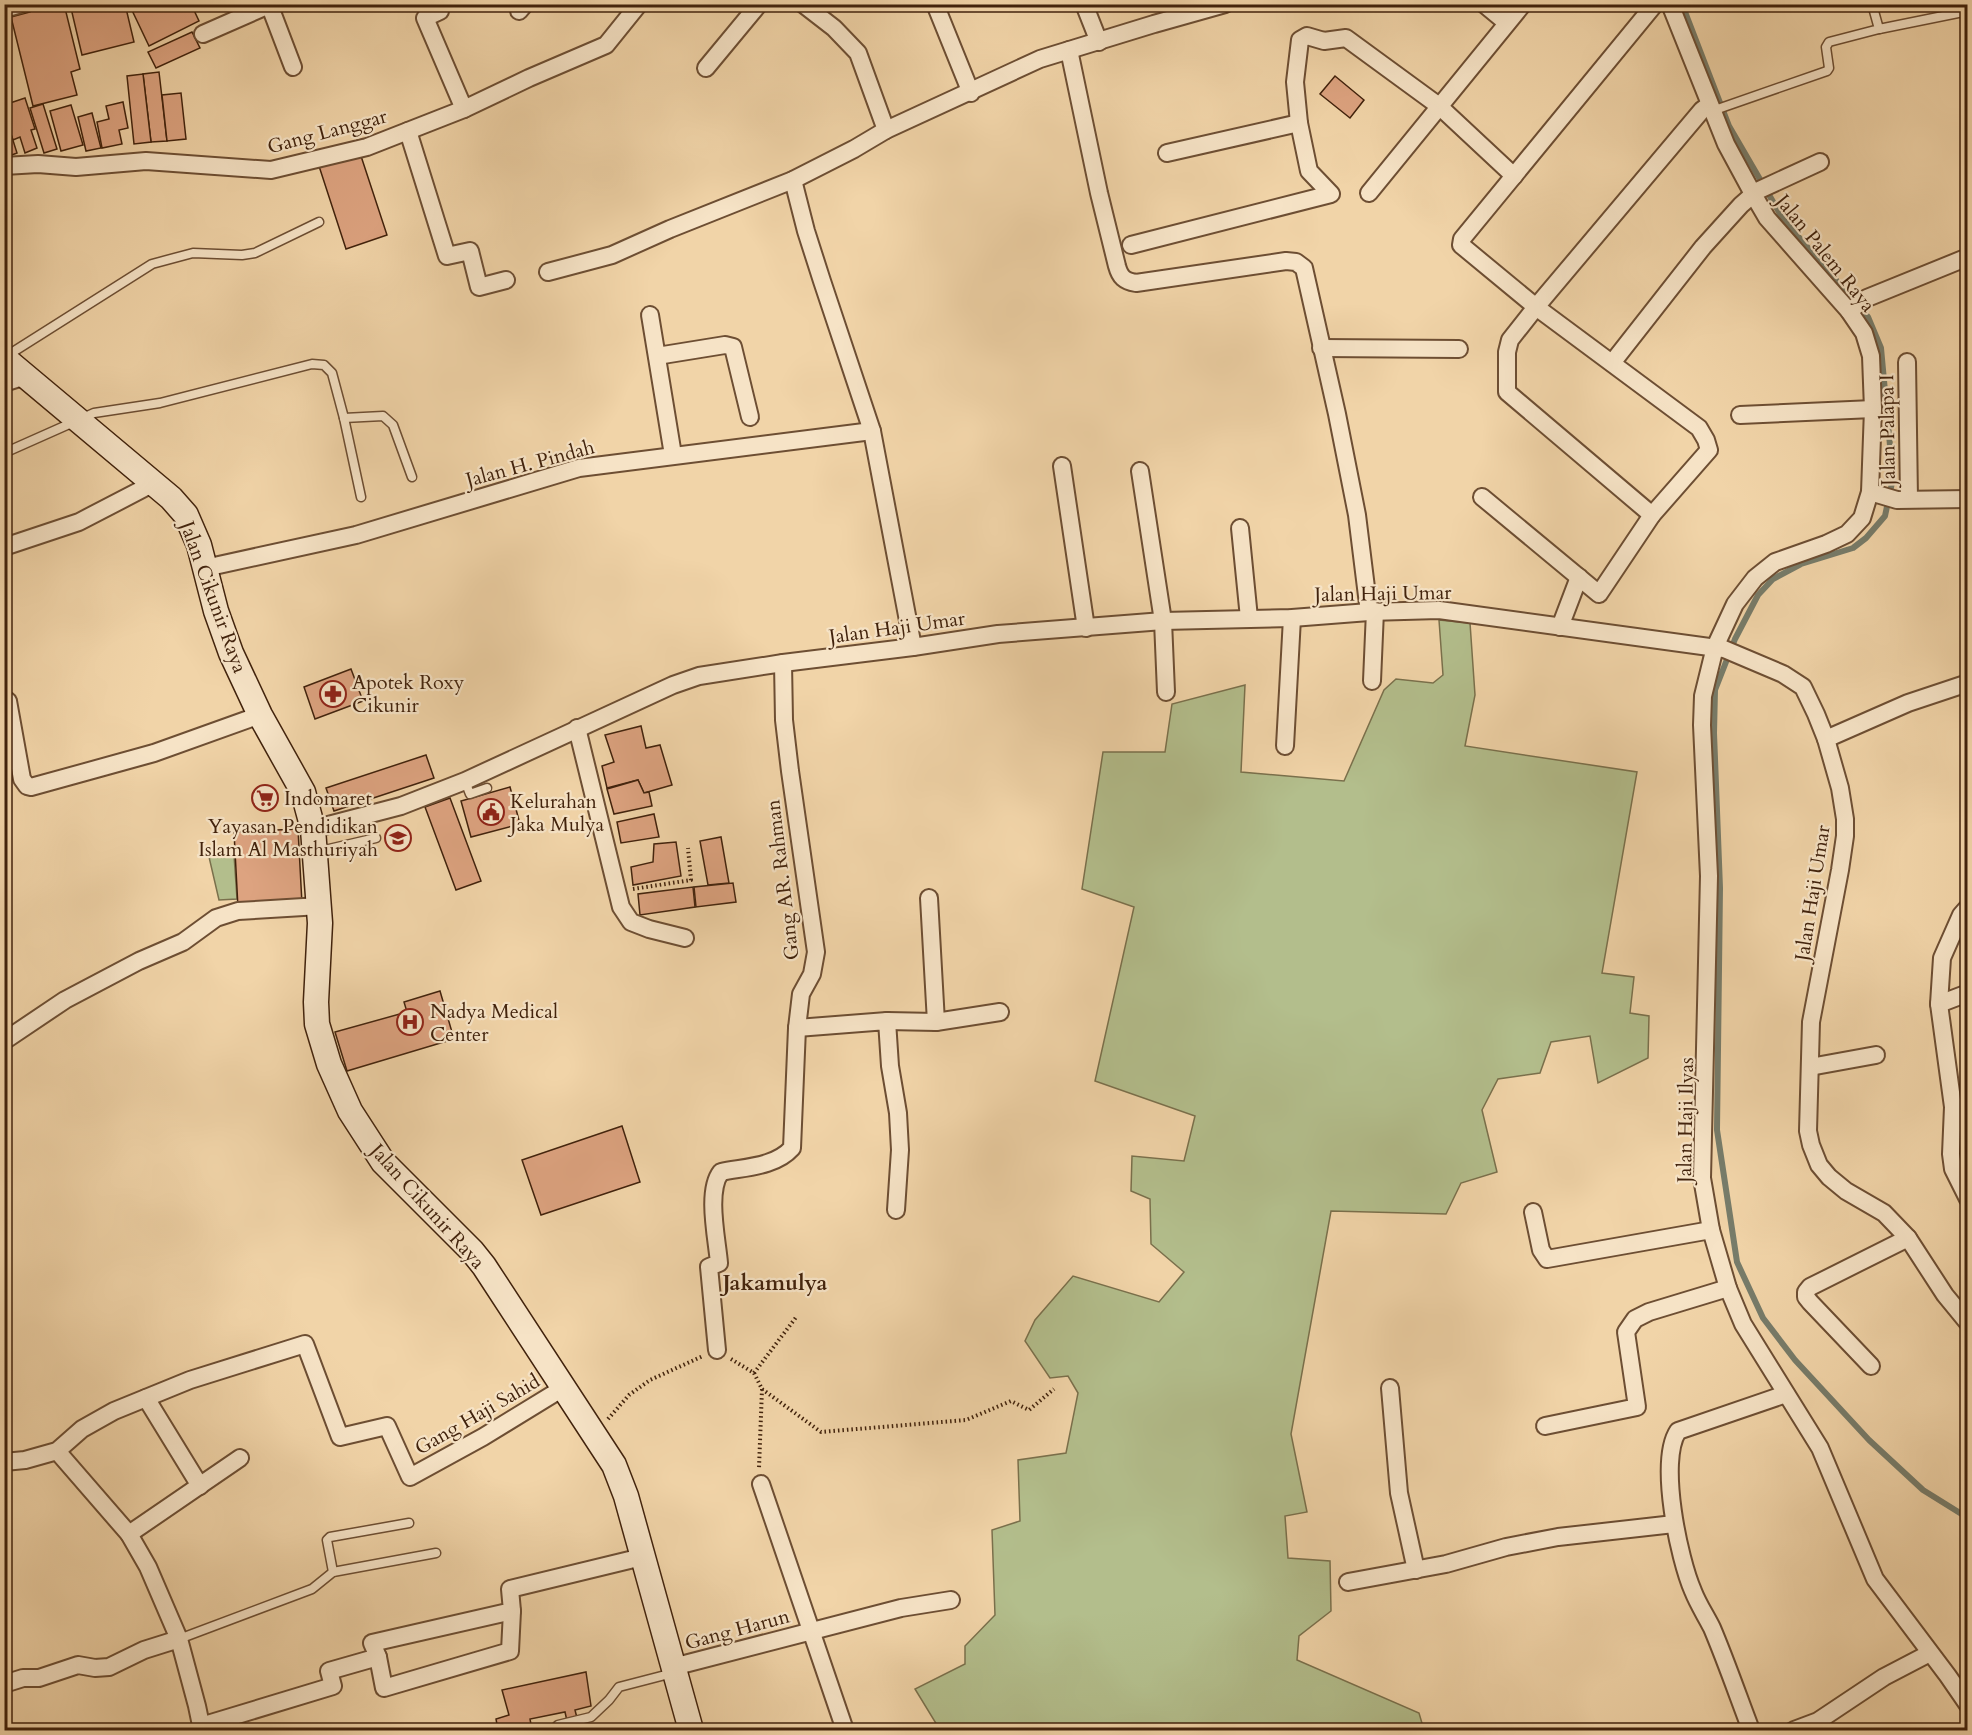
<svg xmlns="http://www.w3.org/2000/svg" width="1972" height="1735" font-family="Cardo,serif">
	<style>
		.green { fill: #b3be8c; stroke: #7a704c; stroke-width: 1.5 }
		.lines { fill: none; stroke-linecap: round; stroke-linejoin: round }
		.stream { stroke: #777c6a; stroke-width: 6 }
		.building { fill: #dda380; stroke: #41220c; stroke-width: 1.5 }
		.lane-casing { stroke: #6d4e33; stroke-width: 11 }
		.street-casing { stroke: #6d4e33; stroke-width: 20 }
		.secondary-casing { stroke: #41220c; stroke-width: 27 }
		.path { stroke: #41220c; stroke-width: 4; stroke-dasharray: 1.5 3; stroke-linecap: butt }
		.lane { stroke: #f6e3c6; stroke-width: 8 }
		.street { stroke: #f6e3c6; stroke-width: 16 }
		.secondary { stroke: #f6e3c6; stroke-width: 24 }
		.labels { text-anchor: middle; stroke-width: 4.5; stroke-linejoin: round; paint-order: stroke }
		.street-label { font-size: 20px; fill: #41220c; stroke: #f6e3c6 }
		.poi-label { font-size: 20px; fill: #41220c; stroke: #f6e3c6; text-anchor: start }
		.quarter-label { font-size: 22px; font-weight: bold; fill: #41220c; stroke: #f6e3c6 }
	</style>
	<rect width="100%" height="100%" fill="#f1d4a8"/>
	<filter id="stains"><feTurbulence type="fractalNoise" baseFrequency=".00333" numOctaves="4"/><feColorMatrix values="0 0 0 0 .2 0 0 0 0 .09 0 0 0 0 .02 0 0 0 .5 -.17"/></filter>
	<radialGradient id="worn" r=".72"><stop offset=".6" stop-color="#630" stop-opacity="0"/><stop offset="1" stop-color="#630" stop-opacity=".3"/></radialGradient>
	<!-- green -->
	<g class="green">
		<polygon points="1439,620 1470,623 1475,695 1465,746 1637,772 1602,973 1634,977 1630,1013 1649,1016 1648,1058 1598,1083 1590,1036 1551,1042 1540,1073 1498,1079 1482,1110 1497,1172 1461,1183 1446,1214 1331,1211 1291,1434 1307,1512 1285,1516 1288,1558 1330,1561 1331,1611 1299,1636 1297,1660 1419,1713 1424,1730 940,1730 915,1689 965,1664 965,1646 995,1615 992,1530 1020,1521 1018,1460 1066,1453 1078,1393 1068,1376 1050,1378 1025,1341 1035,1320 1073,1276 1159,1302 1184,1272 1151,1244 1150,1199 1131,1191 1132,1156 1184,1161 1195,1116 1095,1081 1134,907 1082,889 1103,752 1165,752 1172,704 1245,685 1241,772 1344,781 1384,690 1396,679 1433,683 1443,675"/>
		<polygon points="234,855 237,899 219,900 209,857"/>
	</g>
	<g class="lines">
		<!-- stream -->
		<polyline class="stream" points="1682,4 1729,126 1783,219 1868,317 1881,348 1893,478 1885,516 1866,538 1853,548 1801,564 1773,579 1758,595 1735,639 1715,690 1714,733 1720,888 1717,1130 1737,1262 1763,1318 1795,1360 1869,1440 1923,1490 1968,1518"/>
	</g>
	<!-- building -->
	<g class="building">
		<polygon points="36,4 64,4 80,69 71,72 77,95 33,106 11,17 30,12 29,6"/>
		<polygon points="70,4 125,4 134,42 82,55"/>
		<polygon points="129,4 191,4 199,21 149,46"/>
		<polygon points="192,32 200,48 156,68 148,52"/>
		<polygon points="159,72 167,141 151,142 143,74"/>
		<polygon points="143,74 151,142 134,144 127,76"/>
		<polygon points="1335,76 1364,100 1350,118 1320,94"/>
		<polygon points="181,93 186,139 167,141 162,95"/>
		<polygon points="25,98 35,129 31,130 37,148 25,153 20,137 13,140 4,115 4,105"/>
		<polygon points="123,102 128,128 119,130 122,144 102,148 97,122 109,119 106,106"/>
		<polygon points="43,104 57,149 44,153 30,108"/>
		<polygon points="71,105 83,145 61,151 50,111"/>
		<polygon points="92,113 101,148 86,151 78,117"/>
		<polygon points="5,115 17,153 4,158"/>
		<polygon points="359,150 387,235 346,249 318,163"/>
		<polygon points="351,669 363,701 315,719 304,687"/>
		<polygon points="641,726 646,748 660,745 672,785 644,793 638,780 607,788 602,766 614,762 605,735"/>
		<polygon points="426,755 434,778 334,811 326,788"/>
		<polygon points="638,780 644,793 649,792 652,806 614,814 607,789"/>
		<polygon points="510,787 520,824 471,837 461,801"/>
		<polygon points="450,798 481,881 456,890 425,807"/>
		<polygon points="654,814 659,837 621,843 617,822"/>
		<polygon points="298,829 302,904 238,908 234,832"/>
		<polygon points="721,837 729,883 708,885 700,841"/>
		<polygon points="676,842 681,876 633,885 631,867 653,862 654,844"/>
		<polygon points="733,883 736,902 696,907 694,887"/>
		<polygon points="693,887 695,907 640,915 638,894"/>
		<polygon points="440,991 454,1039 347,1071 335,1032 407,1012 404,1002"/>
		<polygon points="622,1126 640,1182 541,1215 522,1160"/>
		<polygon points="586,1672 591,1706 575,1710 580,1730 569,1730 565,1712 530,1719 532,1730 498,1730 496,1719 509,1715 502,1690"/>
	</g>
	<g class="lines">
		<defs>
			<g id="lane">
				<polyline points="1879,29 1968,11"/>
				<polyline points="1712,111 1827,71 1829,68 1826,47 1829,42 1879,29 1872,4"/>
				<polyline points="5,357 152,264 193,253 242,255 255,253 319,222"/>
				<polyline points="344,418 383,416 393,425 412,477"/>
				<polyline points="4,453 94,413 160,403 312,364 324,365 332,373 344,418 361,497"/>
				<polyline points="465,781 470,794 487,788"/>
				<polyline points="316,852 376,838"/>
				<polyline points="333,1572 327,1540 330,1537 409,1523"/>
				<polyline points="179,1639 312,1589 333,1572 436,1553"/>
				<polyline points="553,1730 558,1725 591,1717 609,1700 619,1687 673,1673"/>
			</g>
			<g id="street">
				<polyline points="269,4 293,67"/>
				<polyline points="438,4 440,11 425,18 464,109"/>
				<polyline points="803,4 834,28 858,53 886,130"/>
				<polyline points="935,4 971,93"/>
				<polyline points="1084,4 1099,42"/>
				<polyline points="1484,4 1507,23"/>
				<polyline points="1670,4 1726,144 1753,194 1767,218 1849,311 1864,333 1871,356 1873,409 1870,492 1862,518 1847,534 1826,544 1775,562 1755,578 1735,604 1715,647 1703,696 1702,725 1709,876 1702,1178 1711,1230 1728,1288 1743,1324 1820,1448 1875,1579 1948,1676 1968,1705"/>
				<polyline points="4,9 21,4"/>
				<polyline points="519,11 525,4"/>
				<polyline points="203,34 269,5"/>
				<path d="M1069,50L1099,193L1117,266C1120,277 1124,281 1136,283L1286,261L1296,262L1304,268L1337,414L1357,515L1369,612"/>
				<polyline points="706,68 759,4"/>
				<polyline points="408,131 447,256 470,251 479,287 506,280"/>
				<polyline points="1167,153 1299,123"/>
				<polyline points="4,166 38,164 76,167 146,161 271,170 367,147 464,109 529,78 606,45 639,4"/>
				<polyline points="793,180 806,231 822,281 872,431 913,647"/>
				<polyline points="1369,193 1523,4"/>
				<polyline points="1131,245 1331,194 1309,171 1299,123 1295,82 1300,40 1307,36 1324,41 1346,38 1439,106 1514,176"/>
				<polyline points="548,272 612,255 670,229 793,180 854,149 886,130 1040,59 1154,24 1225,4"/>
				<polyline points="1849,311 1867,298 1968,257"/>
				<polyline points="650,315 673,455"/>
				<polyline points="1321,348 1459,349"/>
				<polyline points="657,356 725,345 733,347 750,417"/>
				<polyline points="1907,362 1909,499"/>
				<polyline points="1612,363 1703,247 1741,205 1757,191 1820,162"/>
				<polyline points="4,383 26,376"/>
				<polyline points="1740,415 1873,409"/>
				<polyline points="1062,466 1086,628"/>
				<polyline points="1140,471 1163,621 1166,692"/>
				<polyline points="1870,492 1897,500 1968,499"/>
				<polyline points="1482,497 1599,594 1652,515 1709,450 1706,440 1699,428 1536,307 1461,245 1462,239 1655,4"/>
				<polyline points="1652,515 1507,392 1507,352 1510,340 1536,307 1702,110 1709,105"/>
				<polyline points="1240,528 1249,618"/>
				<polyline points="4,547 79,522 154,483"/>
				<polyline points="205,568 356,535 579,468 872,431"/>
				<polyline points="1560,627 1579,577"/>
				<polyline points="1372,681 1375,611"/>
				<polyline points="4,702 8,701 22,779 27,786 31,787 154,753 260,715"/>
				<polyline points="577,728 621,907 631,922 649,929 685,938"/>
				<polyline points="1826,739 1908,703 1968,683"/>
				<polyline points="1285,746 1292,618"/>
				<polyline points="313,829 401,806 465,781 673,685 699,676 783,663 913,647 998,634 1163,621 1292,618 1369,612 1439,610 1724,649 1783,674 1803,687 1816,714 1826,739 1840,788 1845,819 1845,836 1840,870 1811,1022 1808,1131 1811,1145 1819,1165 1829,1177 1846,1191 1884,1213 1908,1238 1945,1295 1968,1323"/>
				<polyline points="929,898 936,1022"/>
				<polyline points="1968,907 1961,915 1942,958 1939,1004 1953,1107 1951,1154 1953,1169 1968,1199"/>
				<polyline points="1939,1004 1968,993"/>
				<polyline points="887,1021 936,1022 1000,1012"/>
				<polyline points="797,1028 887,1021 890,1066 898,1113 900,1150 896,1210"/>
				<polyline points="4,1041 65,1000 139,961 183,942 216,918 238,911 320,906"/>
				<polyline points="1810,1067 1876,1055"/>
				<polyline points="1533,1212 1541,1250 1547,1259 1711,1230"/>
				<path d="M717,1350L709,1267L719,1263C717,1239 706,1191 721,1172C745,1167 775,1167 792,1148L797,1028L801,994L812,974L816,952L790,771L784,720L783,663"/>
				<polyline points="1871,1366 1810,1302 1806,1297 1806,1292 1810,1287 1908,1238"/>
				<polyline points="1390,1388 1399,1493 1416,1570"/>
				<polyline points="146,1398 200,1486"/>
				<polyline points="1545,1426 1637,1407 1626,1332 1635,1319 1649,1312 1728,1288"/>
				<polyline points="57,1451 129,1534 148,1567 179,1639 197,1706 202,1730"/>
				<polyline points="4,1462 25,1460 57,1451 82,1429 114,1411 190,1380 305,1344 340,1437 387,1426 410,1477 483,1437 563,1388"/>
				<polyline points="761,1484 845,1730"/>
				<polyline points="129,1534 240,1458"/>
				<polyline points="1348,1582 1446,1564 1506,1547 1558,1537 1674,1524"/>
				<polyline points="378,1657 384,1688 510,1651 512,1611"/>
				<polyline points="673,1667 901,1608 951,1600"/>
				<polyline points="4,1684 23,1678 39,1678 78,1665 95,1668 109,1667 144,1650 179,1639"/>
				<polyline points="201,1726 333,1686 329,1671 378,1657 372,1643 512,1611 510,1589 642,1557"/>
				<path d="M1751,1730C1738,1696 1726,1661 1712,1628C1706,1616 1698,1604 1693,1591C1679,1559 1658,1461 1678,1431L1786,1394"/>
				<polyline points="1794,1730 1818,1721 1884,1677 1930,1653"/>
			</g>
			<polyline id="secondary" points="4,358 171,498 186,515 199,545 216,611 231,653 260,715 303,792 313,829 320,923 316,1002 317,1024 329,1064 350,1111 383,1162 472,1251 484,1266 614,1465 626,1496 691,1730"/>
		</defs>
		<!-- lane casing -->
		<use href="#lane" class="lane-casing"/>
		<!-- street casing -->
		<use href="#street" class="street-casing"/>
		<!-- secondary casing -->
		<use href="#secondary" class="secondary-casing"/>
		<!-- path -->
		<g class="path">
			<polyline points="633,889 691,880 688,848"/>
			<polyline points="731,1359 754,1373 762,1389 759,1468"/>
			<polyline points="754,1373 797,1316"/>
			<polyline points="762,1389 821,1432 966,1420 1011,1401 1029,1410 1054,1389"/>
			<polyline points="608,1419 629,1395 650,1380 703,1356"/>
		</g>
		<!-- lane -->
		<use href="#lane" class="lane"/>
		<!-- street -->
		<use href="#street" class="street"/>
		<!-- secondary -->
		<use href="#secondary" class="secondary"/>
	</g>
	<!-- icons -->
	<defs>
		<symbol id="pharmacy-ring" viewBox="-11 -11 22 22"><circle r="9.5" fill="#f6e3c6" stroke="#8f2418" stroke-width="1.5"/><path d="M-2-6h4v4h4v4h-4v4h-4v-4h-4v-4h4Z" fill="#8f2418"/></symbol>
		<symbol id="supermarket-ring" viewBox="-11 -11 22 22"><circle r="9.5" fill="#f6e3c6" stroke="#8f2418" stroke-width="1.5"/><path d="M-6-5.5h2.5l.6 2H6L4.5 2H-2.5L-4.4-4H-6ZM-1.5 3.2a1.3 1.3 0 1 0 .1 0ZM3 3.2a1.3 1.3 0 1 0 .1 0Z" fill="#8f2418"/></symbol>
		<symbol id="civic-ring" viewBox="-11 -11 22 22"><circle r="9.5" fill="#f6e3c6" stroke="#8f2418" stroke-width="1.5"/><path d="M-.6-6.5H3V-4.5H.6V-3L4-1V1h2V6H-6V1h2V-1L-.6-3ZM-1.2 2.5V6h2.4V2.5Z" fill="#8f2418"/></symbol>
		<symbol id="school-ring" viewBox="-11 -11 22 22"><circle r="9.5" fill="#f6e3c6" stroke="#8f2418" stroke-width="1.5"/><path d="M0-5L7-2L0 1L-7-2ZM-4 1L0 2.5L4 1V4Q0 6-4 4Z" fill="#8f2418"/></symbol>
		<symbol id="hospital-ring" viewBox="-11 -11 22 22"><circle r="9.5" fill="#f6e3c6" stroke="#8f2418" stroke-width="1.5"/><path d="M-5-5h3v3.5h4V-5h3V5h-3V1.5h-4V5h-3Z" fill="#8f2418"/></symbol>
	</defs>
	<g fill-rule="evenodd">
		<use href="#pharmacy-ring" x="318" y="679" width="30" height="30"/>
		<use href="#supermarket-ring" x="250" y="783" width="30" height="30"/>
		<use href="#civic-ring" x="476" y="797" width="30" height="30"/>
		<use href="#school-ring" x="383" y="823" width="30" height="30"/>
		<use href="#hospital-ring" x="395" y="1007" width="30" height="30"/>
	</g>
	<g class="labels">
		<!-- street labels -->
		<g class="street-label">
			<text transform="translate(327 131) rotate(-15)" y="7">Gang Langgar</text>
			<text transform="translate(1826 253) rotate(51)" y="7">Jalan Palem Raya</text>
			<text transform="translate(1887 430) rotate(-91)" y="7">Jalan Palapa I</text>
			<text transform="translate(530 463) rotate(-15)" y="7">Jalan H. Pindah</text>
			<text transform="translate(1383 593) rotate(-1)" y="7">Jalan Haji Umar</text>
			<text transform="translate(214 597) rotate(70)" y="7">Jalan Cikunir Raya</text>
			<text transform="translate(897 627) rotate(-8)" y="7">Jalan Haji Umar</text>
			<text transform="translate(782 880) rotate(-97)" y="7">Gang AR. Rahman</text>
			<text transform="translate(1812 893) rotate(-81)" y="7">Jalan Haji Umar</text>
			<text transform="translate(1685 1120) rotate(-89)" y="7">Jalan Haji Ilyas</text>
			<text transform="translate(428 1206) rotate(48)" y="7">Jalan Cikunir Raya</text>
			<text transform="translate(477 1414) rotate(-30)" y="7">Gang Haji Sahid</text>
			<text transform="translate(737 1629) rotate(-15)" y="7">Gang Harun</text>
		</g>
		<!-- poi labels -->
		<g class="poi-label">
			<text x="352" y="689">Apotek Roxy<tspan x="352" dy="23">Cikunir</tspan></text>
			<text x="284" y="805">Indomaret</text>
			<text x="510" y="808">Kelurahan<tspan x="510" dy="23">Jaka Mulya</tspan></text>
			<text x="378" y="833" text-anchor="end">Yayasan Pendidikan<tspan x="378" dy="23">Islam Al Masthuriyah</tspan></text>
			<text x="430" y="1018">Nadya Medical<tspan x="430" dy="23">Center</tspan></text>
		</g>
		<!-- quarter labels -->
		<g class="quarter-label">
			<text x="775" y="1290">Jakamulya</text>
		</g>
	</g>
	<!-- margin -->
	<rect width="1972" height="1735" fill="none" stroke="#f1d4a8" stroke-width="24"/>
	<rect x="6" y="6" width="1960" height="1723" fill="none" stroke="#41220c" stroke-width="3"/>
	<rect x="12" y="12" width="1948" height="1711" fill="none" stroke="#41220c" stroke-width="1.5"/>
	<rect width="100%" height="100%" filter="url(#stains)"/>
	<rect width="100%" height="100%" fill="url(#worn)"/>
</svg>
